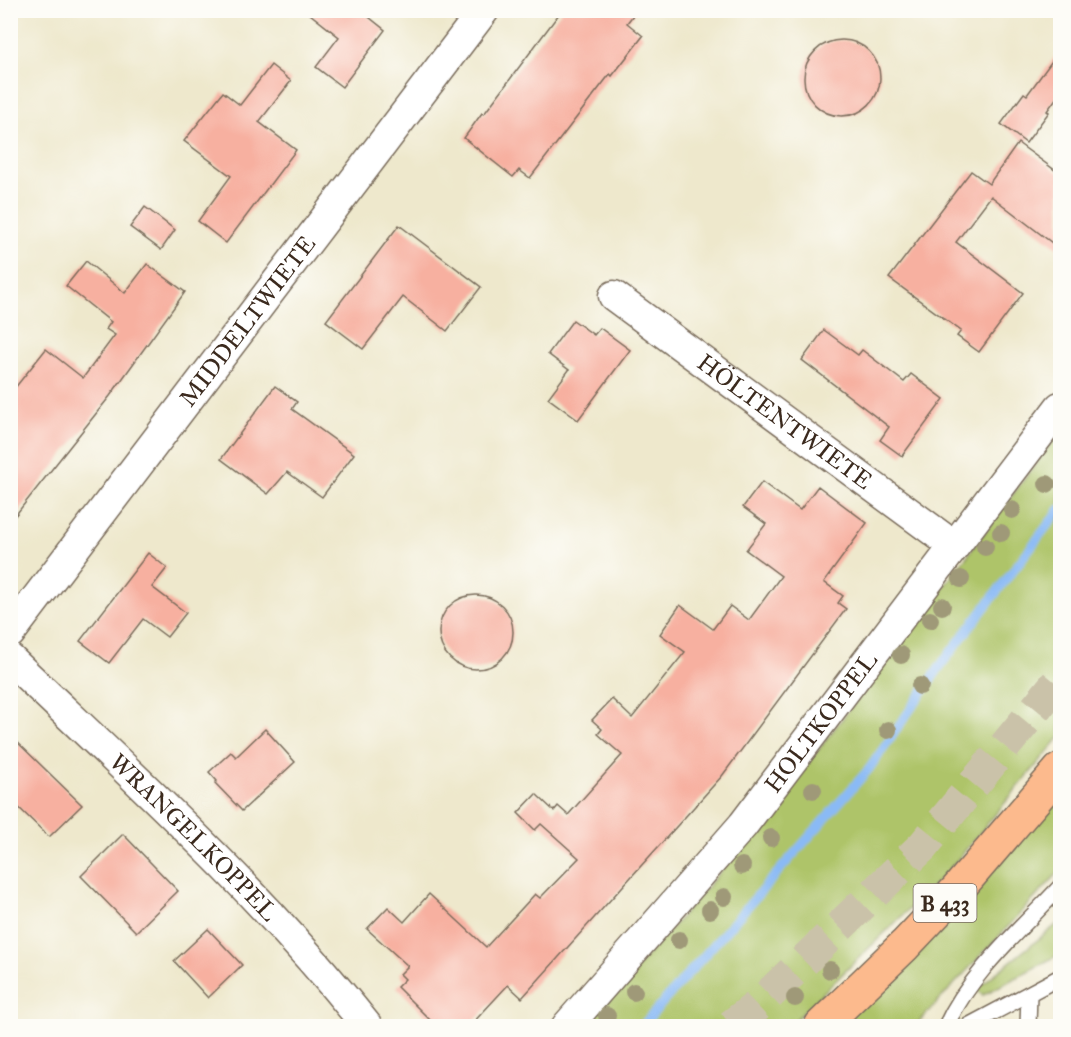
<svg xmlns="http://www.w3.org/2000/svg" width="1071" height="1037" font-family="'IM FELL Great Primer',serif">
	<style>
		.green { fill: #aec469; stroke: #747744; stroke-width: 1.5 }
		.lines { fill: none; stroke-linecap: round; stroke-linejoin: round }
		.stream { stroke: #8abaf5; stroke-width: 9 }
		.building { fill: #f7b0a0 }
		.trunk-tunnel { stroke: #cac2a9; stroke-width: 33; stroke-dasharray: 33 16; stroke-linecap: butt }
		.service-casing { stroke: #7a6c5b; stroke-width: 18 }
		.minor-casing { stroke: #7a6c5b; stroke-width: 33 }
		.trunk-casing { stroke: #7a6c5b; stroke-width: 36 }
		.service { stroke: #fff; stroke-width: 15 }
		.minor { stroke: #fff; stroke-width: 30 }
		.trunk { stroke: #fcba8d; stroke-width: 33 }
		.tree { fill: #9f9978 }
		.labels { text-anchor: middle; stroke-width: 6; stroke-linejoin: round; paint-order: stroke }
		.shield { fill: #fdfcf7; stroke: #75695f; stroke-width: 1.5 }
		.shield-label { font-size: 22px; font-weight: bold; fill: #3b2a1e }
		.street-label { font-size: 24px; fill: #3b2a1e; stroke: #fdfcf7 }
	</style>
	<rect width="100%" height="100%" fill="#fdfcf7"/>
	<filter id="ink" filterUnits="userSpaceOnUse"><feTurbulence type="fractalNoise" baseFrequency=".0167" numOctaves="2"/><feDisplacementMap in="SourceGraphic" scale="12" xChannelSelector="R" yChannelSelector="G"/><feConvolveMatrix kernelMatrix="1 2 1 2 8 2 1 2 1" color-interpolation-filters="sRGB"/></filter>
	<filter id="wash" filterUnits="userSpaceOnUse"><feTurbulence type="fractalNoise" baseFrequency=".008" numOctaves="4" result="noise"/><feDisplacementMap in="SourceGraphic" scale="24" xChannelSelector="R" yChannelSelector="G"/><feGaussianBlur stdDeviation="1.35" result="paint"/><feColorMatrix in="noise" values="0 0 0 0 0 0 0 0 0 0 0 0 0 0 0 0 0 1.4 0 .05"/><feComposite in="paint" operator="in"/></filter>
	<g filter="url(#wash)">
		<rect width="100%" height="100%" fill="#eee8cc"/>
		<!-- green -->
		<g class="green">
			<polygon points="1060,431 1060,737 948,871 789,1026 586,1026 756,831 968,555"/>
			<polygon points="1060,787 1060,871 915,1026 840,1026"/>
			<polygon points="1060,922 1060,954 983,995 976,989"/>
		</g>
		<g class="lines">
			<!-- stream -->
			<polyline class="stream" points="642,1026 869,769 944,661 1060,509"/>
		</g>
		<g id="blocks">
			<!-- building -->
			<g class="building">
				<polygon points="305,10 360,10 385,30 342,87 316,67 339,37"/>
				<polygon points="562,10 637,10 627,23 643,36 612,76 610,74 530,178 519,170 513,177 464,138 482,113 484,114"/>
				<circle cx="842" cy="78" r="38"/>
				<polygon points="1060,50 1060,93 1047,111 1049,112 1026,143 1001,124 1024,93 1027,95"/>
				<polygon points="271,65 291,81 259,122 296,150 226,243 198,221 231,176 184,141 223,92 240,105"/>
				<polygon points="1018,143 1060,174 1060,249 991,196 956,242 1023,293 979,352 957,336 961,331 889,278 971,171 989,184"/>
				<polygon points="145,207 175,230 161,250 130,227"/>
				<polygon points="399,225 481,287 447,331 403,297 363,349 326,321"/>
				<polygon points="86,261 125,293 147,264 185,292 110,396 10,522 10,394 46,349 83,378 115,335 106,329 111,322 66,286"/>
				<polygon points="573,320 594,335 600,328 630,350 578,420 548,398 569,370 548,354"/>
				<polygon points="824,330 858,355 862,350 904,382 911,374 944,399 902,456 880,440 889,427 802,360"/>
				<polygon points="275,386 297,402 292,409 354,454 322,497 287,472 268,494 221,459"/>
				<polygon points="762,482 800,510 818,486 867,523 824,582 843,596 838,603 846,609 722,776 522,998 508,985 470,1026 436,1026 397,987 405,979 400,974 408,966 367,929 388,907 404,922 429,894 486,947 535,894 540,898 579,858 541,824 535,830 518,813 536,794 554,811 558,806 568,815 622,755 598,734 602,729 592,720 612,699 632,718 685,652 660,634 680,605 713,629 730,606 749,620 781,576 746,550 766,524 743,507"/>
				<polygon points="148,553 167,568 152,587 186,613 167,637 143,619 109,663 80,641"/>
				<circle cx="476" cy="632" r="37"/>
				<polygon points="265,729 295,762 242,811 215,783 217,781 209,772 231,752 236,757"/>
				<polygon points="10,735 82,805 49,837 10,799"/>
				<polygon points="123,834 178,891 136,932 81,876"/>
				<polygon points="208,929 242,965 208,998 174,961"/>
			</g>
		</g>
	</g>
	<g filter="url(#ink)">
		<use href="#blocks" fill-opacity="0" stroke="#7a6c5b" stroke-width="1.5"/>
		<g class="lines">
			<!-- trunk-tunnel -->
			<polyline class="trunk-tunnel" points="731,1026 756,1007 923,846 1060,679"/>
			<defs>
				<g id="service">
					<path d="M946,1026C970,973 1021,929 1060,887"/>
					<polyline points="968,1026 1060,977"/>
					<polyline points="1028,1026 1029,994"/>
				</g>
				<g id="minor">
					<path id="s1" d="M614,296L954,546"/>
					<path id="s2" d="M10,633L484,10"/>
					<path id="s3" d="M10,659C133,777 261,892 367,1026"/>
					<path id="s4" d="M567,1026L743,825L1060,407"/>
				</g>
				<polyline id="trunk" points="821,1026 905,945 957,890 1060,770"/>
			</defs>
			<!-- service casing -->
			<use href="#service" class="service-casing"/>
			<!-- minor casing -->
			<use href="#minor" class="minor-casing"/>
			<!-- trunk casing -->
			<use href="#trunk" class="trunk-casing"/>
			<!-- service -->
			<use href="#service" class="service"/>
			<!-- minor -->
			<use href="#minor" class="minor"/>
			<!-- trunk -->
			<use href="#trunk" class="trunk"/>
		</g>
		<!-- trees -->
		<g class="tree">
			<circle cx="1047" cy="484" r="9"/>
			<circle cx="1012" cy="510" r="9"/>
			<circle cx="1001" cy="533" r="9"/>
			<circle cx="985" cy="547" r="9"/>
			<circle cx="961" cy="579" r="9"/>
			<circle cx="942" cy="606" r="9"/>
			<circle cx="930" cy="620" r="9"/>
			<circle cx="901" cy="655" r="9"/>
			<circle cx="920" cy="686" r="9"/>
			<circle cx="888" cy="730" r="9"/>
			<circle cx="813" cy="790" r="9"/>
			<circle cx="771" cy="838" r="9"/>
			<circle cx="742" cy="866" r="9"/>
			<circle cx="724" cy="897" r="9"/>
			<circle cx="710" cy="910" r="9"/>
			<circle cx="679" cy="940" r="9"/>
			<circle cx="830" cy="970" r="9"/>
			<circle cx="634" cy="992" r="9"/>
			<circle cx="795" cy="998" r="9"/>
			<circle cx="607" cy="1016" r="9"/>
		</g>
	</g>
	<g class="labels">
		<!-- shield labels -->
		<rect class="shield" x="913.5" y="884" width="63" height="38" rx="4.5"/>
		<g class="shield-label">
			<text x="945" y="911">B 433</text>
		</g>
		<!-- street labels -->
		<g class="street-label">
			<text dy="8" stroke="none"><textPath href="#s2" startOffset="392">MIDDELTWIETE</textPath></text>
			<text dy="8" stroke="none"><textPath href="#s1" startOffset="212">HÖLTENTWIETE</textPath></text>
			<text dy="8" stroke="none"><textPath href="#s4" startOffset="396">HOLTKOPPEL</textPath></text>
			<text dy="8" stroke="none"><textPath href="#s3" startOffset="256">WRANGELKOPPEL</textPath></text>
		</g>
	</g>
	<!-- margin -->
	<rect width="1071" height="1037" fill="none" stroke="#fdfcf7" stroke-width="36"/>
</svg>
